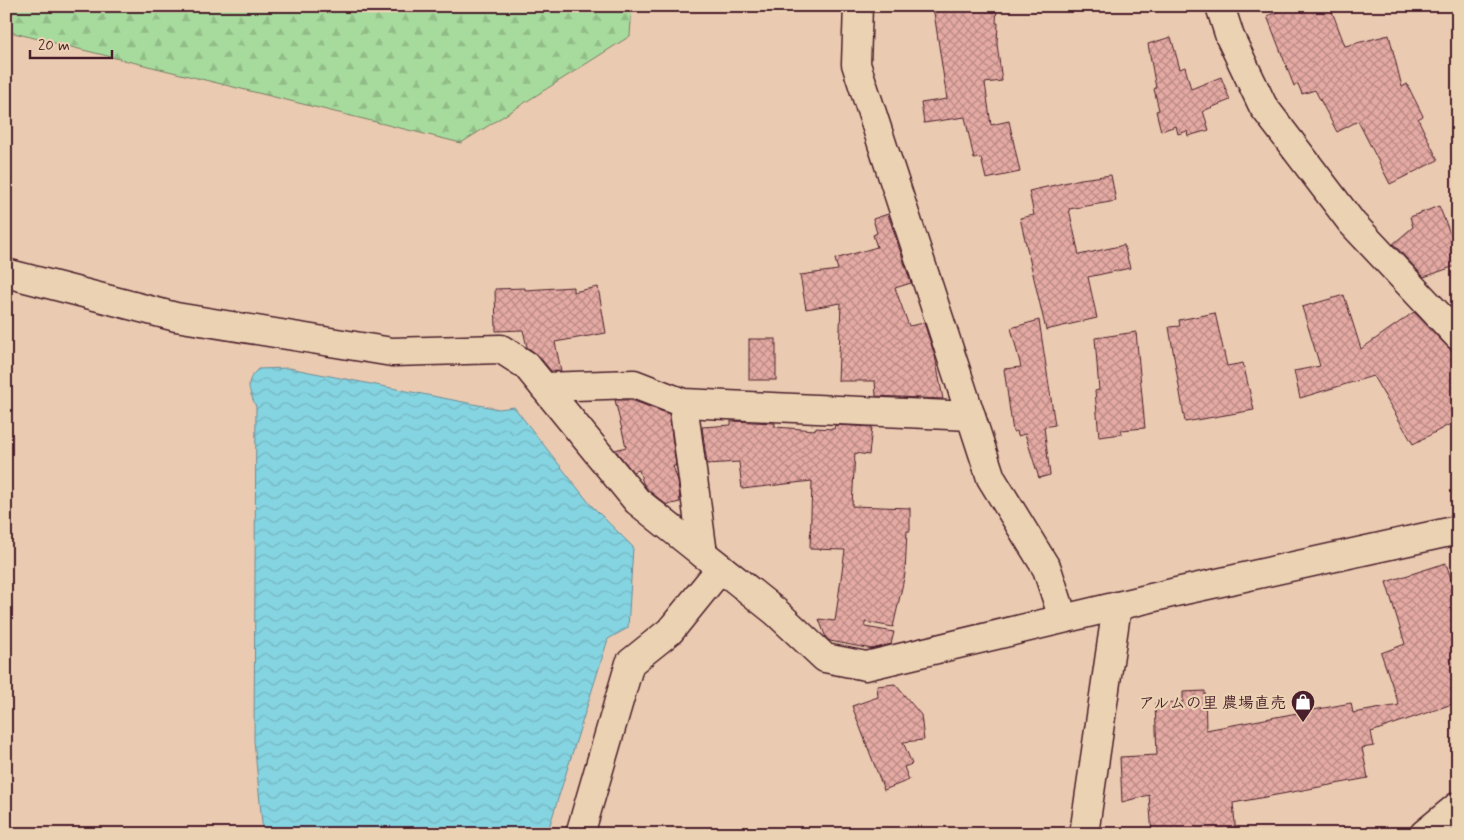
<svg xmlns="http://www.w3.org/2000/svg" width="1464" height="840" font-family="Mynerve,'Klee One',sans-serif">
	<style>
		.forest { fill: url(#forest-firs); stroke: #787d64 }
		.water { fill: url(#water-waves); stroke: #6d8c98 }
		.building { fill: url(#building-cross-hatch); stroke: #4a1f2b }
		.lines { fill: none; stroke-linecap: round; stroke-linejoin: round }
		.minor-casing { stroke: #4a1f2b; stroke-width: 31 }
		.minor { stroke: #ebd2b3; stroke-width: 28 }
		.labels { text-anchor: middle; stroke-width: 4.5; stroke-linejoin: round; paint-order: stroke }
		.poi-label { font-size: 16px; font-weight: bold; fill: #4a1f2b; stroke: #ebd2b3; text-anchor: end }
	</style>
	<defs>
		<pattern id="forest-firs" width="22" height="20" patternUnits="userSpaceOnUse" patternTransform="scale(1.25)"><rect width="22" height="20" fill="#a7db9d"/><path d="M5 1l3.5 6h-7zM16 11l3.5 6h-7z" fill="#91bc87"/></pattern>
		<pattern id="water-waves" width="16" height="10" patternUnits="userSpaceOnUse" patternTransform="scale(1.25)"><rect width="16" height="10" fill="#85d4e1"/><path d="M0 5q4-4 8 0t8 0" fill="none" stroke="#74b6c1"/></pattern>
		<pattern id="building-cross-hatch" width="8" height="8" patternUnits="userSpaceOnUse" patternTransform="scale(1.25)"><rect width="8" height="8" fill="#e4aaa3"/><path d="M0 0l8 8M0 8l8-8" fill="none" stroke="#bb8a85"/></pattern>
	</defs>
	<rect width="100%" height="100%" fill="#eacab0"/>
	<filter id="ink" filterUnits="userSpaceOnUse"><feTurbulence type="fractalNoise" baseFrequency=".02" numOctaves="2"/><feDisplacementMap in="SourceGraphic" scale="10" xChannelSelector="R" yChannelSelector="G"/><feConvolveMatrix kernelMatrix="1 2 1 2 8 2 1 2 1" color-interpolation-filters="sRGB"/></filter>
	<g filter="url(#ink)">
		<!-- forest -->
		<polygon class="forest" points="6,6 632,6 630,36 461,143 6,31"/>
		<!-- water -->
		<path class="water" d="M289,368L499,409L514,407L590,504L633,547L628,628L608,639L547,834H263L254,740L256,407C250,391 243,383 258,369Z"/>
		<!-- building -->
		<g class="building">
			<polygon points="933,6 997,6 996,23 998,23 997,44 1002,81 985,83 991,125 1009,121 1020,172 986,179 981,158 974,159 965,117 924,123 921,103 947,99"/>
			<polygon points="1291,6 1330,6 1345,46 1389,35 1402,87 1407,84 1423,116 1418,119 1438,160 1390,184 1358,121 1337,132 1315,90 1302,94 1298,84 1294,86 1267,16"/>
			<polygon points="1171,37 1180,69 1185,67 1191,89 1221,77 1230,100 1203,111 1209,130 1188,136 1187,131 1178,134 1176,126 1161,131 1156,111 1159,110 1154,89 1156,88 1148,44"/>
			<polygon points="1111,175 1116,201 1069,209 1079,255 1124,245 1130,268 1088,277 1097,318 1046,330 1020,218 1034,215 1029,191 1081,179"/>
			<polygon points="1439,206 1458,253 1458,265 1424,277 1393,244 1413,227 1410,217"/>
			<polygon points="888,214 911,283 895,288 909,326 924,323 935,356 943,399 876,396 875,381 838,381 841,303 806,309 800,275 838,270 835,259 877,247 873,235 877,233 873,219"/>
			<polygon points="573,287 573,292 598,287 606,333 555,342 561,371 551,371 538,355 527,347 523,330 496,331 495,289 525,288 525,290"/>
			<polygon points="1344,295 1361,349 1414,312 1450,349 1458,360 1458,420 1413,444 1373,376 1300,398 1294,371 1320,366 1302,307"/>
			<polygon points="1215,313 1227,366 1243,363 1254,410 1185,422 1169,327 1180,326 1179,320"/>
			<polygon points="1039,320 1055,425 1044,427 1050,475 1039,478 1025,434 1018,436 1017,431 1013,432 1004,369 1021,367 1011,328"/>
			<polygon points="1136,332 1145,428 1121,430 1122,434 1099,437 1095,391 1099,390 1095,338"/>
			<rect x="749" y="339" width="27" height="41"/>
			<polygon points="615,400 631,400 669,414 676,466 673,466 678,481 680,502 667,505 648,490 643,483 639,470 633,472 615,450 626,447"/>
			<polygon points="731,421 775,423 775,427 815,430 815,428 834,429 835,425 872,427 869,455 855,453 852,506 910,508 910,531 907,531 905,574 893,627 865,622 865,627 894,632 891,644 872,649 830,641 826,638 819,619 835,621 845,550 810,549 812,481 742,489 739,462 707,464 702,427 731,425"/>
			<polygon points="1446,563 1458,601 1458,702 1371,732 1374,746 1362,748 1368,778 1233,803 1236,834 1152,834 1149,795 1122,802 1120,757 1157,755 1155,703 1183,702 1183,692 1205,691 1206,730 1351,703 1353,713 1399,705 1381,653 1405,644 1386,582"/>
			<polygon points="895,684 921,715 924,740 903,742 912,764 904,767 909,780 884,790 852,706 878,697 877,686"/>
		</g>
		<g class="lines">
			<defs>
				<g id="minor">
					<polyline points="858,6 856,64 991,478 1047,569 1063,618"/>
					<polyline points="1220,6 1230,37 1263,106 1352,223 1458,336"/>
					<polyline points="6,273 176,317 392,352 501,349 526,365 637,501 776,612 825,658 866,666 1176,592 1458,530"/>
					<polyline points="544,387 634,384 683,403 971,416"/>
					<polyline points="683,403 703,554"/>
					<polyline points="580,834 630,663 670,631 721,568"/>
					<polyline points="1084,834 1117,606"/>
					<polyline points="1424,834 1458,806"/>
				</g>
			</defs>
			<!-- minor casing -->
			<use href="#minor" class="minor-casing"/>
			<!-- minor -->
			<use href="#minor" class="minor"/>
		</g>
	</g>
	<!-- icons -->
	<defs>
		<symbol id="shop-pin" viewBox="-11 -11 22 30"><path d="M0 17L-7.5 6A9.5 9.5 0 1 1 7.5 6Z" fill="#4a1f2b" stroke="#ebd2b3"/><path d="M-5-2.5h2.3a2.7 3.5 0 0 1 5.4 0H5L5.5 6h-11ZM-1.5-2.5h3a1.5 2.3 0 0 0-3 0Z" fill="#fff"/></symbol>
	</defs>
	<g fill-rule="evenodd">
		<use href="#shop-pin" x="1289" y="688" width="28" height="38"/>
	</g>
	<g class="labels">
		<!-- poi labels -->
		<g class="poi-label">
			<text x="1286" y="708">アルムの里 農場直売</text>
		</g>
	</g>
	<!-- margin -->
	<rect width="1464" height="840" fill="none" stroke="#ebd2b3" stroke-width="25"/>
	<rect x="12" y="12" width="1439" height="815" fill="none" stroke="#4a1f2b" stroke-width="2" filter="url(#ink)"/>
	<!-- scale -->
	<path d="M30 50v8h82v-8" fill="none" stroke="#4a1f2b" stroke-width="2.5"/>
	<text x="38" y="50" font-size="15" fill="#4a1f2b" stroke="#ebd2b3" stroke-width="4" paint-order="stroke">20 m</text>
</svg>
